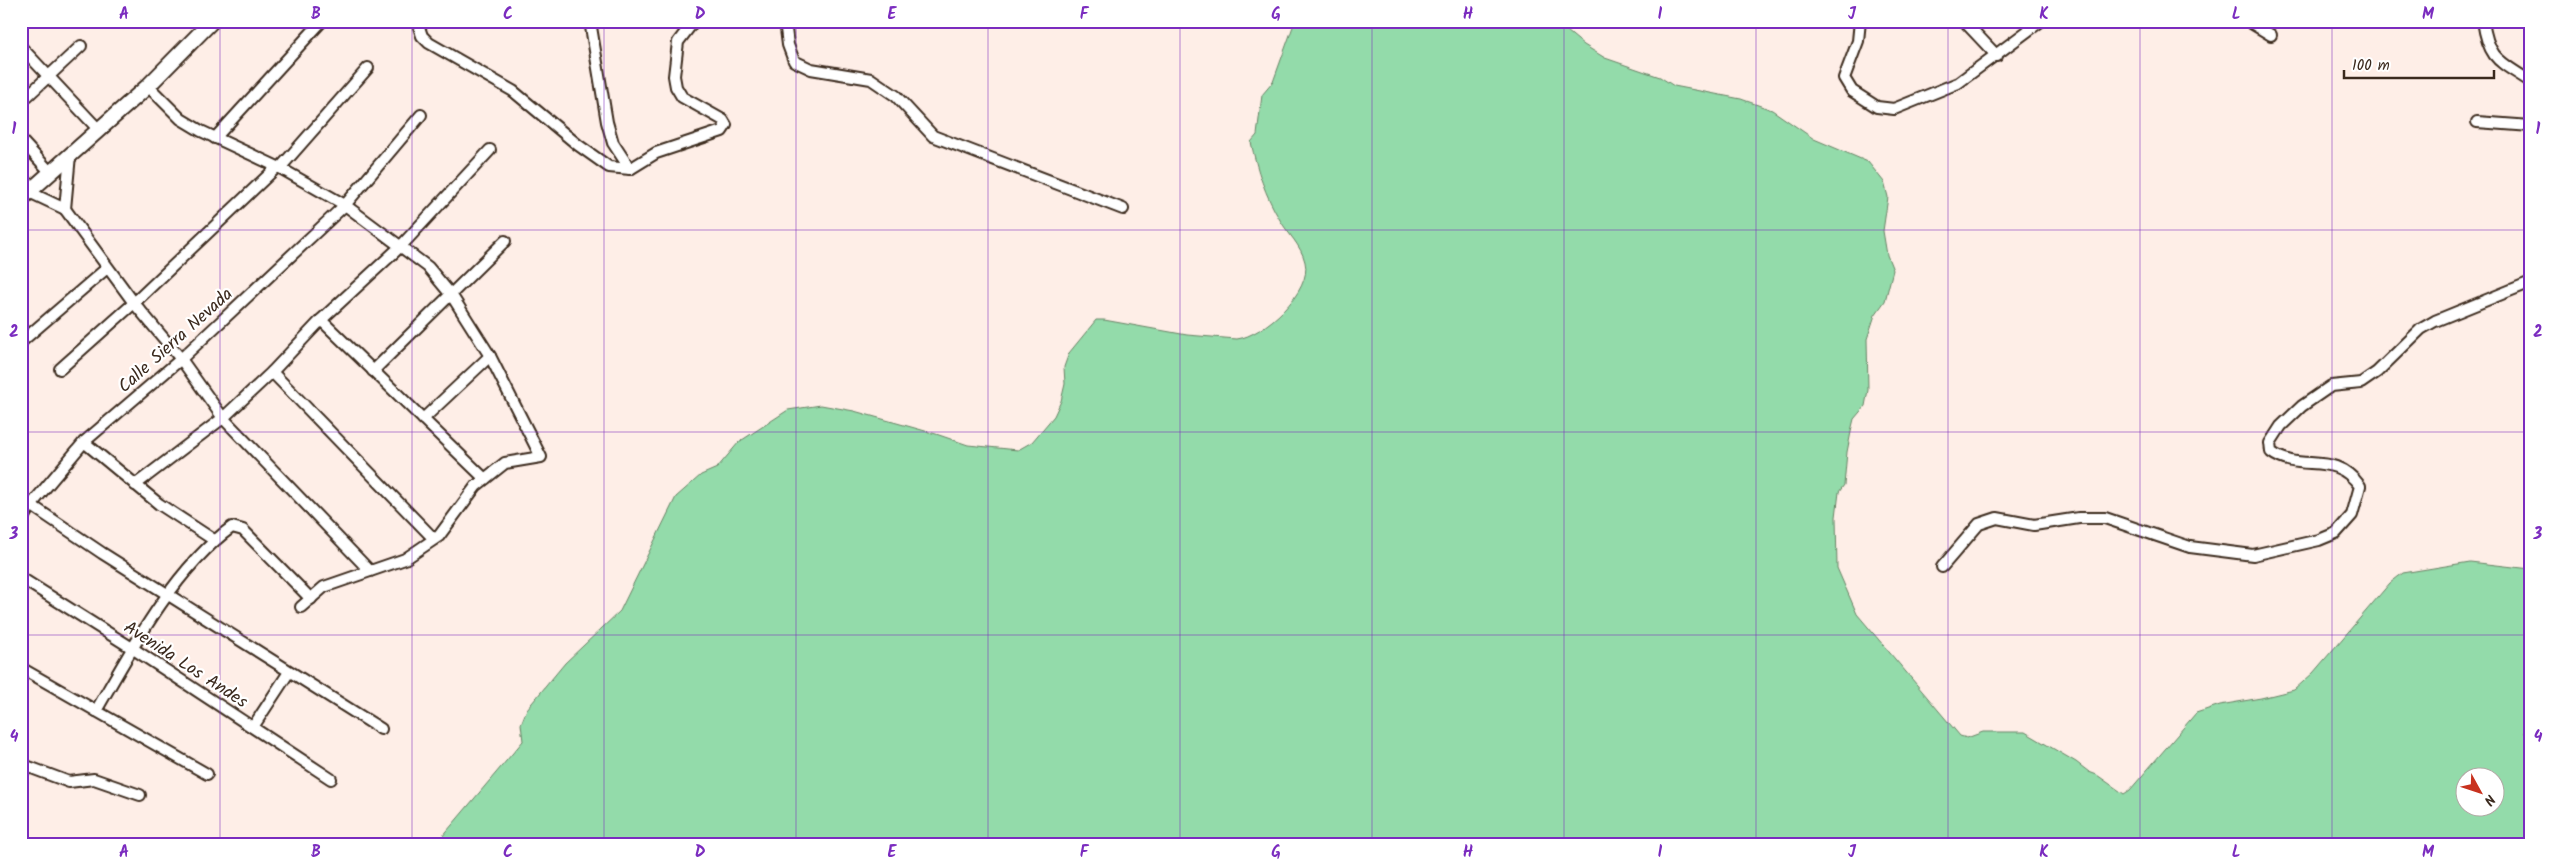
<svg xmlns="http://www.w3.org/2000/svg" width="2552" height="865" font-family="Kalam,sans-serif">
	<style>
		.green { fill: #93dbaa; stroke: #678264; fill-rule: evenodd }
		.lines { fill: none; stroke-linecap: round; stroke-linejoin: round }
		.minor-casing { stroke: #3b2a1e; stroke-width: 14 }
		.secondary-casing { stroke: #3b2a1e; stroke-width: 18 }
		.minor { stroke: #fff; stroke-width: 10 }
		.secondary { stroke: #fff; stroke-width: 14 }
		.grid { fill: none; stroke: #7b2cbf; stroke-width: 1; stroke-opacity: 0.55 }
		.labels { text-anchor: middle; stroke-width: 4.5; stroke-linejoin: round; paint-order: stroke }
		.street-label { font-size: 18px; fill: #3b2a1e; stroke: #fff }
		.neatline { fill: none; stroke: #7b2cbf; stroke-width: 2 }
		.grid-label { font-size: 16px; text-anchor: middle; font-weight: bold; fill: #7b2cbf }
	</style>
	<rect width="100%" height="100%" fill="#feeee7"/>
	<filter id="ink" filterUnits="userSpaceOnUse"><feTurbulence type="fractalNoise" baseFrequency=".02" numOctaves="2"/><feDisplacementMap in="SourceGraphic" scale="10" xChannelSelector="R" yChannelSelector="G"/><feConvolveMatrix kernelMatrix="1 2 1 2 8 2 1 2 1" color-interpolation-filters="sRGB"/></filter>
	<g filter="url(#ink)">
		<!-- green -->
		<path class="green" d="M1295,21H1555L1584,45L1605,58L1660,77L1674,86L1741,99L1772,110L1814,139L1868,162L1884,182L1888,197L1883,231L1887,255L1893,270L1885,301L1875,315L1867,339L1868,390L1865,406L1854,419L1852,427L1847,452L1844,485L1839,492L1836,517L1837,568L1857,614L1960,736L1967,738L1983,732H2025L2076,762L2089,772L2097,775L2124,794L2130,790L2196,713L2220,705L2261,698L2294,690L2313,673L2390,583L2403,573L2470,562L2531,569V844H436L523,741L521,724L527,709L565,663L620,611L676,497L701,475L717,468L739,442L788,410L821,405L854,411L936,434L968,445L1018,450L1032,442L1054,416L1061,401L1065,384L1064,367L1069,353L1096,320H1104L1187,335L1237,339C1263,336 1313,291 1305,262C1301,245 1288,234 1280,220C1265,195 1257,170 1251,142L1257,135L1262,95L1273,82ZM2464,778H2494V808H2464Z"/>
		<g class="lines">
			<defs>
				<g id="minor">
					<polyline points="417,21 422,36 429,43 513,91 578,145 609,167 630,169 656,153 722,131 726,125 723,120 682,97 676,87 674,76 678,42 694,21"/>
					<polyline points="590,21 607,122 613,143 630,169"/>
					<polyline points="785,21 788,45 794,61 811,69 871,79 896,96 933,136 1123,209"/>
					<polyline points="1860,21 1858,41 1844,78 1852,91 1877,107 1894,109 1958,83 2041,21"/>
					<polyline points="1964,21 1997,56"/>
					<polyline points="2248,21 2271,35"/>
					<path d="M2483,21C2489,61 2500,61 2531,82"/>
					<polyline points="21,47 99,130"/>
					<polyline points="148,86 181,119 201,131 280,168 345,205 428,267 452,296 490,356 541,457 505,463 476,486 439,536 405,559 324,587 301,607"/>
					<polyline points="21,102 81,46"/>
					<polyline points="2477,122 2531,126"/>
					<polyline points="215,138 322,21"/>
					<polyline points="21,140 51,173"/>
					<polyline points="280,168 368,68"/>
					<polyline points="29,192 65,209 70,155"/>
					<polyline points="65,209 134,303 181,359 223,418 370,571"/>
					<polyline points="321,320 485,479"/>
					<polyline points="21,342 107,268"/>
					<polyline points="60,369 134,303 277,167"/>
					<polyline points="373,371 505,241"/>
					<polyline points="272,372 434,539"/>
					<polyline points="423,419 490,356"/>
					<polyline points="84,442 159,504 214,540"/>
					<polyline points="135,485 223,418 272,372 321,320 401,246 490,150"/>
					<polyline points="31,505 102,553 381,729"/>
					<polyline points="21,521 31,505 84,442 181,359 345,205 421,115"/>
					<path d="M1942,567L1979,524L1997,518L2034,525L2079,518H2105L2190,547L2253,555L2319,540L2336,533L2352,515L2360,486C2333,449 2301,474 2271,452L2270,443L2281,426L2302,406L2331,386L2361,383L2377,372L2421,329L2435,321L2531,282"/>
					<polyline points="21,578 132,648 331,779"/>
					<polyline points="21,668 207,774"/>
					<polyline points="2531,708 2531,730"/>
					<path d="M96,711C131,650 175,568 232,527L243,530L311,599"/>
					<polyline points="253,727 289,672"/>
					<polyline points="21,764 69,782 94,779 140,795"/>
				</g>
				<polyline id="secondary" points="21,199 148,86 212,21"/>
			</defs>
			<!-- minor casing -->
			<use href="#minor" class="minor-casing"/>
			<!-- secondary casing -->
			<use href="#secondary" class="secondary-casing"/>
			<!-- minor -->
			<use href="#minor" class="minor"/>
			<!-- secondary -->
			<use href="#secondary" class="secondary"/>
		</g>
	</g>
	<!-- grid -->
	<path class="grid" d="M220,21V844M412,21V844M604,21V844M796,21V844M988,21V844M1180,21V844M1372,21V844M1564,21V844M1756,21V844M1948,21V844M2140,21V844M2332,21V844M21,230H2531M21,432H2531M21,635H2531"/>
	<g class="labels">
		<!-- street labels -->
		<g class="street-label">
			<text transform="translate(175 340) rotate(-42)" y="6">Calle Sierra Nevada</text>
			<text transform="translate(186 664) rotate(33)" y="6">Avenida Los Andes</text>
		</g>
	</g>
	<!-- margin -->
	<rect width="2552" height="865" fill="none" stroke="#fff" stroke-width="55"/>
	<!-- north arrow -->
	<g transform="translate(2480 792) rotate(130)"><circle r="24" fill="#ffffff" stroke="#b1aaa5"/>
	<path d="M0-4L9 19L0 12L-9 19Z" fill="#c8321e"/>
	<text y="-8" font-size="14" font-weight="bold" text-anchor="middle" fill="#3b2a1e">N</text>
	</g>
	<!-- scale -->
	<path d="M2344 70v8h150v-8" fill="none" stroke="#3b2a1e" stroke-width="2.5"/>
	<text x="2352" y="70" font-size="15" fill="#3b2a1e" stroke="#ffffff" stroke-width="4" paint-order="stroke">100 m</text>
	<rect x="28" y="28" width="2496" height="810" class="neatline"/>
	<g class="grid-label">
		<text x="124" y="19">A</text>
		<text x="316" y="19">B</text>
		<text x="508" y="19">C</text>
		<text x="700" y="19">D</text>
		<text x="892" y="19">E</text>
		<text x="1084" y="19">F</text>
		<text x="1276" y="19">G</text>
		<text x="1468" y="19">H</text>
		<text x="1660" y="19">I</text>
		<text x="1852" y="19">J</text>
		<text x="2044" y="19">K</text>
		<text x="2236" y="19">L</text>
		<text x="2428" y="19">M</text>
		<text x="14" y="134">1</text>
		<text x="2538" y="134">1</text>
		<text x="14" y="337">2</text>
		<text x="2538" y="337">2</text>
		<text x="14" y="539">3</text>
		<text x="2538" y="539">3</text>
		<text x="14" y="742">4</text>
		<text x="2538" y="742">4</text>
		<text x="124" y="857">A</text>
		<text x="316" y="857">B</text>
		<text x="508" y="857">C</text>
		<text x="700" y="857">D</text>
		<text x="892" y="857">E</text>
		<text x="1084" y="857">F</text>
		<text x="1276" y="857">G</text>
		<text x="1468" y="857">H</text>
		<text x="1660" y="857">I</text>
		<text x="1852" y="857">J</text>
		<text x="2044" y="857">K</text>
		<text x="2236" y="857">L</text>
		<text x="2428" y="857">M</text>
	</g>
</svg>
